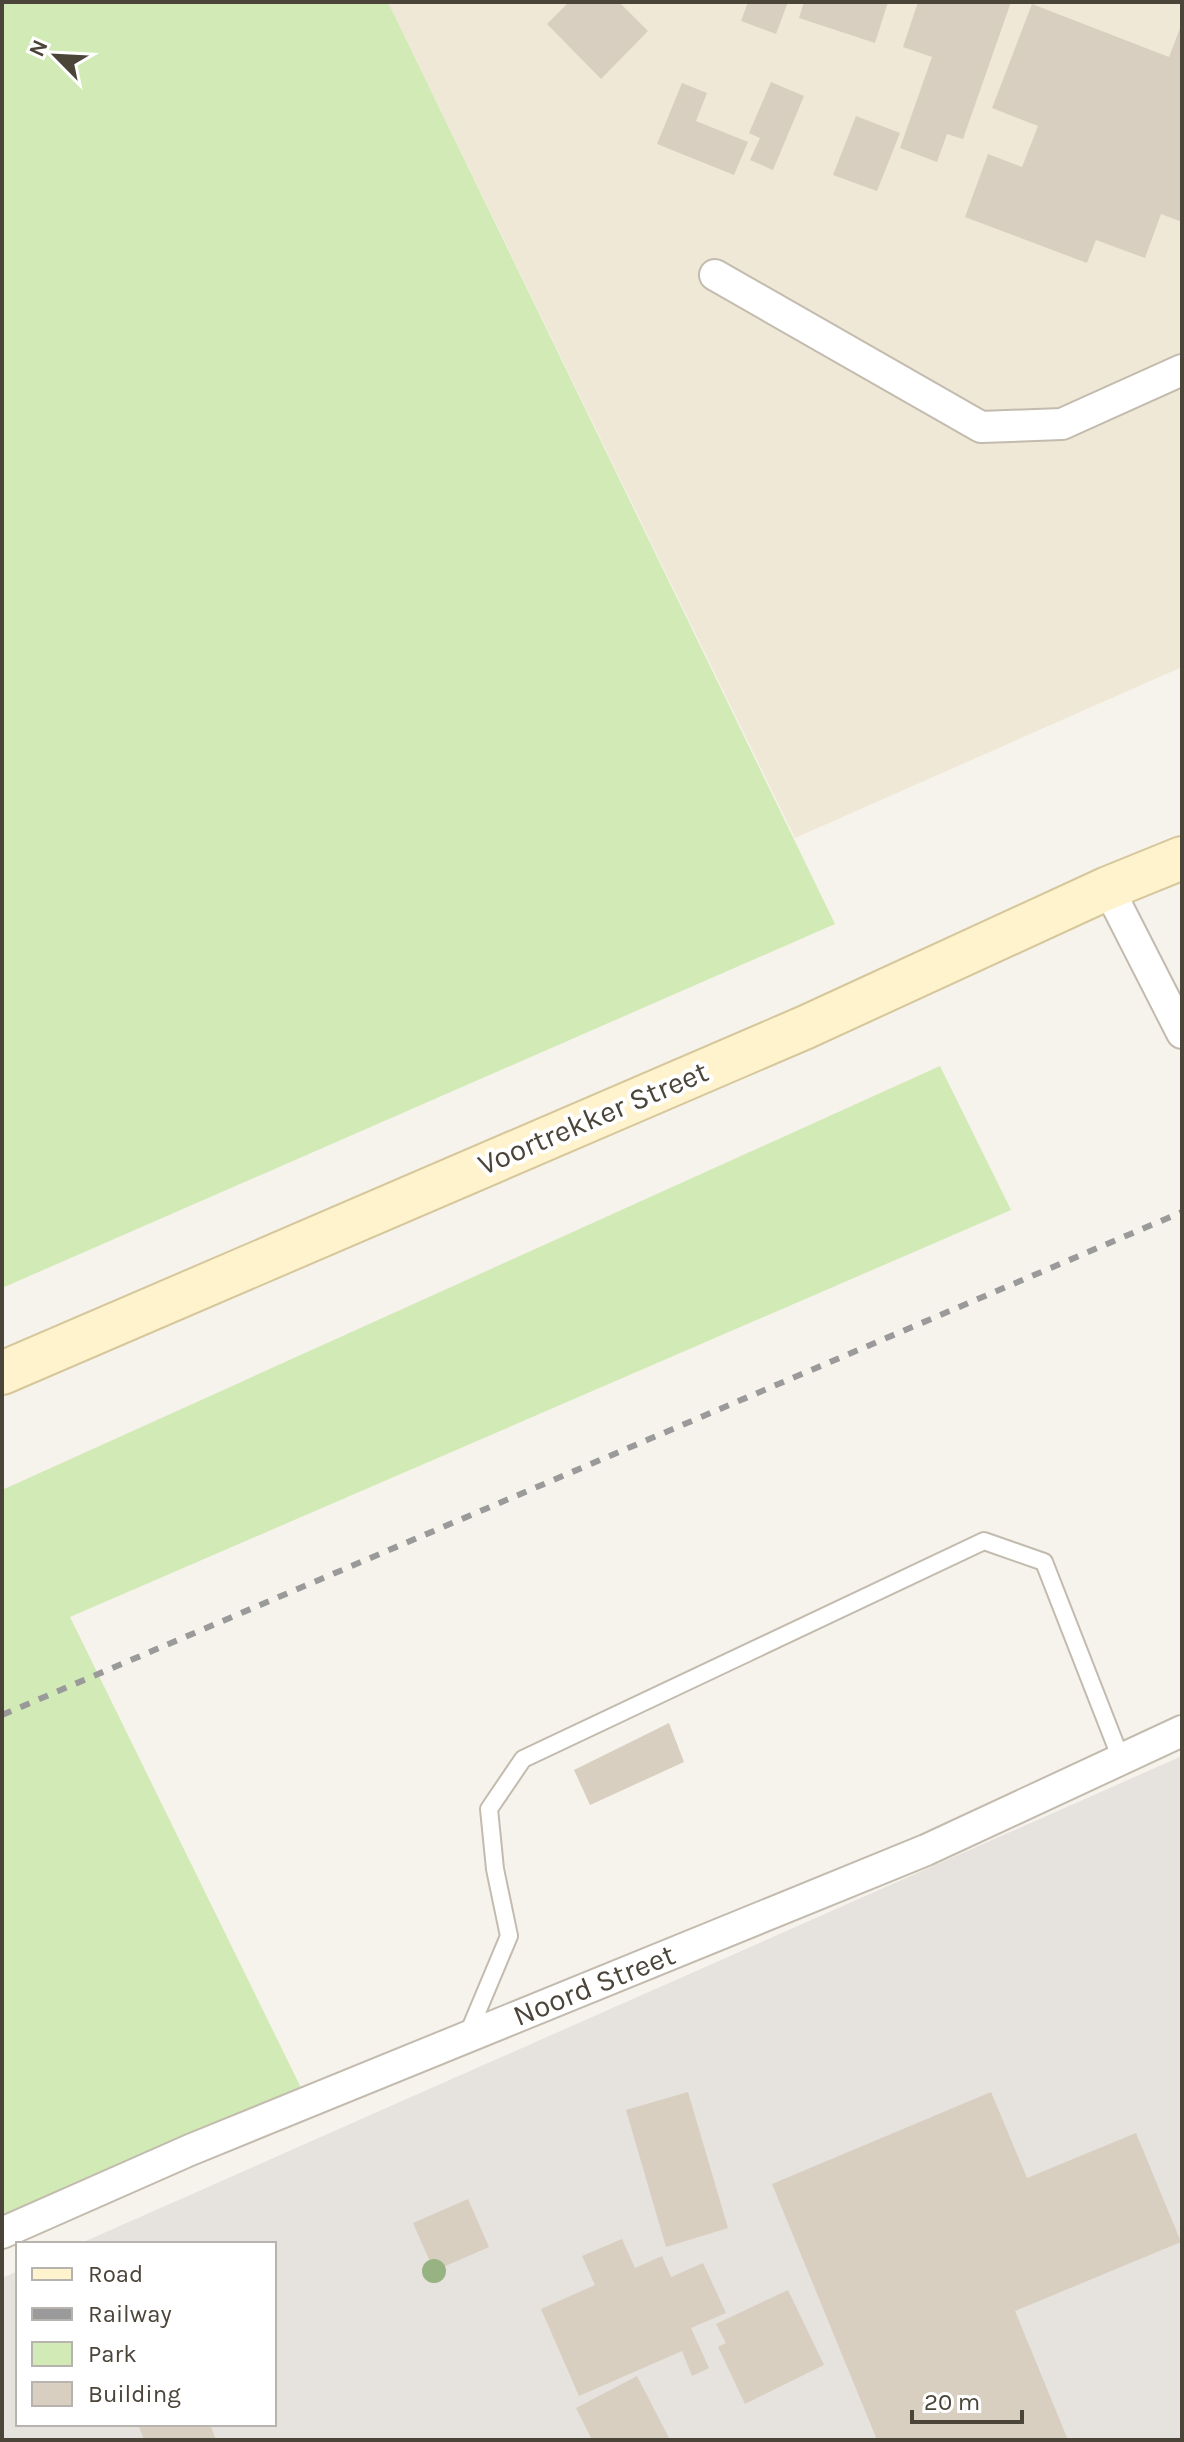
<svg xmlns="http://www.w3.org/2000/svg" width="1184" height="2442" font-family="Karla,sans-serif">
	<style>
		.industrial { fill: #e6e2dd }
		.education { fill: #efe8d6 }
		.green { fill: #d2eab5 }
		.building { fill: #d8cfc1 }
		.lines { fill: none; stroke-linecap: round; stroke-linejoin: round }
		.lane-casing { stroke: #c2bbae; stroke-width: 20 }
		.street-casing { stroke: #c2bbae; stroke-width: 34 }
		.secondary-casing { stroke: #d6c79b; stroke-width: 46 }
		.lane { stroke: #fff; stroke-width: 16 }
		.street { stroke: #fff; stroke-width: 30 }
		.secondary { stroke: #fff3cd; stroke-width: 42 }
		.rail { stroke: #9a9a9a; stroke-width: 6; stroke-dasharray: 10 10; stroke-linecap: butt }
		.tree { fill: #97b381 }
		.labels { text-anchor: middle; stroke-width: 8; stroke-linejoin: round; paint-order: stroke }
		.street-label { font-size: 30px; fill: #4b4439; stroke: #fff }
	</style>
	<rect width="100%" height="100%" fill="#f6f3ec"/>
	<!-- industrial -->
	<polygon class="industrial" points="1182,1756 1182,2440 2,2440 2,2278 18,2271 18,2424 274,2424 274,2244 79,2244"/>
	<!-- education -->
	<polygon class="education" points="388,2 1182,2 1182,667 795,838"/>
	<!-- green -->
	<g class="green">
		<polygon points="2,2 388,2 835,924 2,1288"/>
		<polygon points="940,1066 1011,1210 70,1617 308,2102 2,2234 2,1490"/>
	</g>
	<!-- building -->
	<g class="building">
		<polygon points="569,2 619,2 648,31 601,79 547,24"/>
		<polygon points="748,2 788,2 776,34 741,21"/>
		<polygon points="804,2 888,2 875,43 799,18"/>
		<polygon points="918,2 1011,2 963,139 947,134 937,162 900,148 932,57 903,47"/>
		<polygon points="1032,4 1169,57 1182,23 1182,222 1161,214 1145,258 1096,240 1087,263 965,217 988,154 1022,167 1038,126 992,108"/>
		<polygon points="771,82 804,96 773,170 750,160 760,138 749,133"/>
		<polygon points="682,83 707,93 696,121 748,142 734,175 657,144"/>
		<polygon points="856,116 900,133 877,191 833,175"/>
		<polygon points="669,1723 684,1762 590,1805 574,1770"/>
		<polygon points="688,2092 728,2228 666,2247 626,2110"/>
		<polygon points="991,2092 1027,2178 1136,2133 1181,2242 1015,2311 1068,2440 877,2440 772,2184"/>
		<polygon points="468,2199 489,2247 434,2271 413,2223"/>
		<polygon points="622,2239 635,2268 662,2256 671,2277 703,2263 726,2313 691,2328 709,2368 692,2376 682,2351 579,2396 541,2309 595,2285 582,2256"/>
		<polygon points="788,2290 824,2365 745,2404 718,2347 726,2343 716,2324"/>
		<polygon points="637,2376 670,2440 592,2440 576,2408"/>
		<polygon points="138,2424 210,2424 216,2440 144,2440"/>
	</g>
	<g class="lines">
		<defs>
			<polyline id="lane" points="467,2036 509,1936 495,1869 489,1809 523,1759 984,1541 1044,1562 1121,1759"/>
			<g id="street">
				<polyline points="715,275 981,427 1062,424 1182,370"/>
				<polyline points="1108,888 1182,1033"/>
				<polyline points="2,2233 190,2150 926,1850 1182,1731"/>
			</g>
			<polyline id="secondary" points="2,1373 806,1027 1108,888 1182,858"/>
		</defs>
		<!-- lane casing -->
		<use href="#lane" class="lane-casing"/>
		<!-- street casing -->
		<use href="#street" class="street-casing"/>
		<!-- secondary casing -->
		<use href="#secondary" class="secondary-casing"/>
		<!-- lane -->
		<use href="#lane" class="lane"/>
		<!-- street -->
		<use href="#street" class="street"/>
		<!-- secondary -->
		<use href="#secondary" class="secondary"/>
		<!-- rail -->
		<polyline class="rail" points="2,1715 1182,1212"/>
	</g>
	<!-- trees -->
	<circle class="tree" cx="434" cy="2271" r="12"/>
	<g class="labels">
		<!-- street labels -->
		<g class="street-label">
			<text transform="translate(593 1118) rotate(-23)" y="10">Voortrekker Street</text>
			<text transform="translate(594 1985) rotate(-22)" y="10">Noord Street</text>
		</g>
	</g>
	<!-- border -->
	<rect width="1184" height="2442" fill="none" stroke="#4b4439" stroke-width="8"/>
	<!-- legend -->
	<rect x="16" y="2242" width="260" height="184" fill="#ffffff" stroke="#b7b4b0" stroke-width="2"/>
	<rect x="32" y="2268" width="40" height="12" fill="#fff3cd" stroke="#b7b4b0" stroke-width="2"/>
	<text x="88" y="2282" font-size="24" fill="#4b4439">Road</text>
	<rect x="32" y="2308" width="40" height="12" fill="#9a9a9a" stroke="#b7b4b0" stroke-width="2"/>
	<text x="88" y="2322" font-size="24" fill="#4b4439">Railway</text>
	<rect x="32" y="2342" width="40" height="24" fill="#d2eab5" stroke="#b7b4b0" stroke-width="2"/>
	<text x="88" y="2362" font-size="24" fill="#4b4439">Park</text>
	<rect x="32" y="2382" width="40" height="24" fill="#d8cfc1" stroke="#b7b4b0" stroke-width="2"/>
	<text x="88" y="2402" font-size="24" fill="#4b4439">Building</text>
	<!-- north arrow -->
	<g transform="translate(56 56) rotate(294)" stroke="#ffffff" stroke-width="6" paint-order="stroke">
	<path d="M0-6L14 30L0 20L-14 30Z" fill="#4b4439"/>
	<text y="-12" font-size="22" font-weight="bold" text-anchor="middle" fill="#4b4439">N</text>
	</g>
	<!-- scale -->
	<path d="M912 2410v12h110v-12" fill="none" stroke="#4b4439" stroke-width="4"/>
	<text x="924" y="2410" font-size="24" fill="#4b4439" stroke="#ffffff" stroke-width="6" paint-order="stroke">20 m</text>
</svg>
